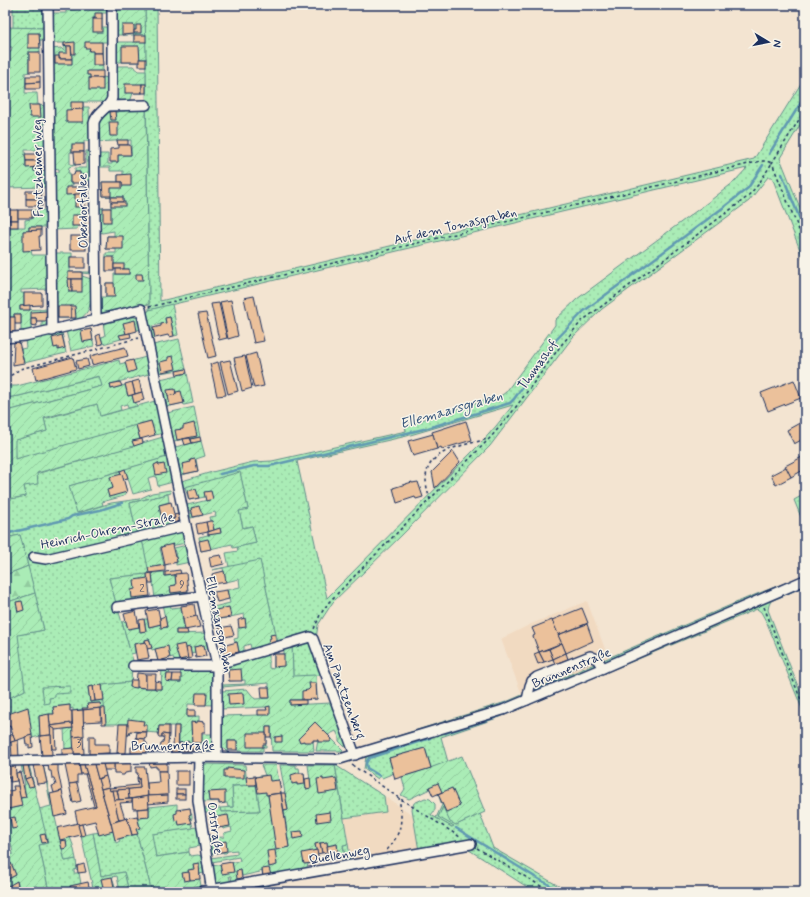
<svg xmlns="http://www.w3.org/2000/svg" width="810" height="897" font-family="Mynerve,sans-serif">
	<style>
		.built { fill: #f1dac1 }
		.grass { fill: url(#grass-dots); stroke: #628e8a; fill-rule: evenodd }
		.forest { fill: url(#forest-firs); stroke: #628e8a }
		.garden { fill: url(#garden-furrows); stroke: #628e8a }
		.lines { fill: none; stroke-linecap: round; stroke-linejoin: round }
		.stream { stroke: #6199b2; stroke-width: 2.5 }
		.building { fill: #ebc19b; stroke: #1b2f5e }
		.minor-casing { stroke: #1b2f5e; stroke-width: 12 }
		.path { stroke: #1b2f5e; stroke-width: 1.5; stroke-dasharray: 3 3; stroke-linecap: butt }
		.minor { stroke: #f7f3e8; stroke-width: 9 }
		.labels { text-anchor: middle; stroke-width: 3; stroke-linejoin: round; paint-order: stroke }
		.number-label { font-size: 11px; fill: #4f546d }
		.street-label { font-size: 13px; fill: #1b2f5e; stroke: #f7f3e8 }
		.water-label { font-size: 14px; font-style: italic; fill: #32527a; stroke: #f7f3e8 }
	</style>
	<defs>
		<pattern id="grass-dots" width="8" height="8" patternUnits="userSpaceOnUse"><rect width="8" height="8" fill="#aaecb6"/><path d="M2 2h.1M6 6h.1" fill="none" stroke="#92cb9f" stroke-width="1.8" stroke-linecap="round"/></pattern>
		<pattern id="forest-firs" width="22" height="20" patternUnits="userSpaceOnUse"><rect width="22" height="20" fill="#aaecb6"/><path d="M5 1l3.5 6h-7zM16 11l3.5 6h-7z" fill="#92cb9f"/></pattern>
		<pattern id="garden-furrows" width="10" height="10" patternUnits="userSpaceOnUse"><rect width="10" height="10" fill="#aaecb6"/><path d="M-1 1l2-2M0 10L10 0M9 11l2-2" fill="none" stroke="#92cb9f"/></pattern>
	</defs>
	<rect width="100%" height="100%" fill="#f3e4d1"/>
	<filter id="ink" filterUnits="userSpaceOnUse"><feTurbulence type="fractalNoise" baseFrequency=".025" numOctaves="2"/><feDisplacementMap in="SourceGraphic" scale="8" xChannelSelector="R" yChannelSelector="G"/><feConvolveMatrix kernelMatrix="1 2 1 2 8 2 1 2 1" color-interpolation-filters="sRGB"/></filter>
	<g filter="url(#ink)">
		<!-- built -->
		<g class="built">
			<polygon points="587,601 608,657 522,695 501,639 529,625"/>
			<polygon points="384,796 413,815 419,851 351,862 344,818 386,812"/>
		</g>
		<!-- grass -->
		<g class="grass">
			<polygon points="13,5 45,5 46,28 13,28"/>
			<path d="M145,5H157L160,301L754,159L805,77V117L780,158L805,220V263L772,177H768L749,201L602,309L573,337L490,446L402,535L333,602L318,625L316,639L354,745L360,748L506,702L747,598L805,575V586L771,601L769,605L768,610L805,704V716L767,623L761,612L757,609L500,717L441,737L448,762L431,768L425,748L389,758L394,773L382,778L380,776L378,779L364,769L366,757L352,760L321,675L293,677L292,645L279,649L260,561L229,567L226,553L238,551L237,547L256,543L252,526L243,528L239,511L248,509L240,473L183,488L182,481L212,472L253,462L272,461L406,431L405,425L502,395L506,392L555,325V320L577,299L711,200L734,182L747,168L149,310ZM513,405L496,426L481,443L327,598L297,461L407,436Z"/>
			<polygon points="100,376 102,386 15,409 7,410 5,398 19,396"/>
			<polygon points="155,401 162,432 160,434 155,435 151,421 15,460 14,440 47,431 44,419 97,404 101,416"/>
			<polygon points="163,437 167,457 69,486 78,513 111,503 139,499 152,493 170,490 171,493 130,503 137,535 178,525 181,521 183,530 142,539 150,574 109,578 134,664 132,668 131,682 88,687 90,702 104,700 105,708 101,708 100,703 88,704 88,708 73,711 73,708 70,709 70,705 53,707 54,714 39,716 40,736 32,738 5,715 5,700 25,690 17,635 44,630 20,535 5,538 5,500 26,496 24,486 36,474"/>
			<polygon points="805,494 805,527 794,500"/>
			<polygon points="202,734 213,734 213,747 209,751 200,751 200,743"/>
			<polygon points="43,765 65,861 76,859 77,869 74,870 74,873 79,873 81,884 70,886 72,892 49,892 39,845 47,843 39,809 51,806"/>
			<polygon points="335,765 384,796 386,812 344,818"/>
			<polygon points="256,785 260,811 221,812 220,808 233,807 232,786"/>
			<polygon points="425,798 430,799 435,804 435,810 431,815 452,827 438,817 443,806 456,825 480,814 493,848 569,892 535,892 466,848 267,882 269,892 257,892 256,888 260,887 259,879 345,864 344,859 346,859 343,845 348,844 351,862 419,851 412,809 414,803"/>
			<polygon points="197,827 200,846 189,848 189,852 156,857 151,834"/>
			<polygon points="113,831 116,843 120,841 119,839 137,834 152,892 129,892 124,872 101,876 93,833"/>
		</g>
		<!-- forest -->
		<polygon class="forest" points="28,566 35,593 5,603 5,575"/>
		<!-- garden -->
		<g class="garden">
			<polygon points="58,5 108,5 108,13 102,13 102,27 108,27 108,42 102,42 103,71 89,75 109,78 109,98 106,102 83,102 83,107 89,107 90,141 84,141 84,144 72,145 72,152 70,152 70,164 76,165 69,167 68,173 70,173 70,183 73,183 73,185 70,185 70,187 84,187 85,226 78,226 77,229 53,230 52,172 59,172 59,169 54,168 51,72 54,71 53,68 51,65 51,49 61,48 64,51 64,43 51,43 51,13 66,13 66,9 58,9"/>
			<polygon points="145,7 146,59 140,59 140,62 116,62 116,42 134,42 134,35 116,35 115,8"/>
			<polygon points="5,27 46,28 44,40 40,40 40,52 29,53 29,72 25,73 25,76 26,76 25,93 37,93 38,105 47,106 47,143 44,145 37,145 37,150 25,150 26,167 34,167 34,171 48,171 48,187 6,188 6,181 5,181 5,93 10,93 10,73 5,73 5,52 11,52 12,47 5,47"/>
			<polygon points="116,66 133,66 139,71 146,71 146,84 142,84 142,93 133,93 130,102 120,102 117,98"/>
			<polygon points="125,109 146,109 149,304 103,315 100,312 99,297 106,297 106,283 114,283 114,274 129,274 129,269 114,269 106,271 106,253 116,253 116,249 106,249 107,236 114,236 114,231 102,233 98,230 98,208 111,208 111,202 123,202 123,197 103,196 102,182 118,182 118,175 123,175 123,171 110,171 110,167 97,167 97,154 108,154 108,164 112,164 112,162 118,162 118,155 131,155 131,140 97,142 97,122 107,112 119,112 119,111 125,111"/>
			<polygon points="86,151 90,151 90,181 84,181 84,175 80,175 80,172 75,172 75,168 86,168"/>
			<path d="M32,210H48V227H29V231H23L31,250L32,255H49V289L21,290V293H24V306H20V310L49,309C49,319 52,325 42,329V321L31,318V332L21,334V314H14V317H5V227H25V220L32,219Z"/>
			<path d="M53,253H72V257H70V272H91V274L82,273V276L91,279C91,296 94,313 76,321L75,318H58V317L54,319Z"/>
			<polygon points="172,304 178,335 174,336 170,317 165,319 166,323 152,326 155,338 152,339 146,314 149,310"/>
			<polygon points="129,316 138,318 141,329 120,335 121,339 103,344 101,337 105,336 103,322"/>
			<polygon points="80,328 81,331 91,329 94,346 71,351 66,331"/>
			<polygon points="62,332 66,353 24,363 21,349 26,348 25,340"/>
			<polygon points="179,339 186,369 159,373 153,345"/>
			<polygon points="146,357 149,374 110,384 111,389 125,385 128,396 132,395 134,403 136,402 137,406 128,408 127,404 120,406 121,410 100,416 97,404 44,418 47,431 15,440 15,459 136,425 140,439 133,441 134,446 37,473 38,484 24,486 26,496 5,500 5,411 15,409 102,386 99,376 19,396 5,398 5,386 17,386 119,360 120,364"/>
			<polygon points="187,373 193,403 184,405 183,403 166,407 160,379"/>
			<polygon points="194,407 200,437 173,441 167,413"/>
			<polygon points="201,441 205,456 196,459 198,471 181,475 175,447"/>
			<polygon points="167,457 173,482 158,486 156,476 148,478 151,489 133,494 125,469"/>
			<polygon points="120,471 127,492 124,496 102,502 103,505 77,513 69,486"/>
			<polygon points="240,472 248,509 239,511 243,528 252,526 256,543 233,548 232,544 201,551 199,537 221,532 220,528 214,530 212,521 210,521 209,517 216,516 215,512 191,518 190,514 192,513 192,511 189,511 187,505 212,499 205,497 189,500 185,487"/>
			<polygon points="168,494 169,502 159,505 162,521 173,519 173,526 137,535 130,503"/>
			<polygon points="183,530 186,543 160,548 164,565 148,568 142,539"/>
			<polygon points="20,535 28,566 5,575 5,538"/>
			<polygon points="187,545 190,562 176,565 176,563 177,562 174,548"/>
			<polygon points="260,560 278,644 252,652 250,644 244,646 244,651 239,652 237,642 235,642 234,639 238,638 238,628 246,626 244,614 212,621 209,608 230,603 227,590 240,587 239,579 226,582 223,568 212,570"/>
			<polygon points="165,572 165,576 175,575 176,585 170,586 171,593 188,591 189,595 155,599 152,573"/>
			<polygon points="147,574 149,599 116,603 109,578"/>
			<polygon points="35,593 44,630 18,635 25,690 5,700 5,658 11,657 5,649 5,603"/>
			<polygon points="170,603 171,608 181,607 184,630 176,630 176,634 206,633 209,648 204,649 203,645 194,647 195,653 191,654 190,647 189,658 184,659 185,664 175,664 173,657 158,661 155,649 152,650 149,639 145,640 145,642 134,644 135,653 131,654 122,622 126,621 128,629 139,627 141,632 146,630 144,619 147,619 149,627 161,624 162,628 167,627 162,604"/>
			<polygon points="292,645 293,676 316,675 317,699 290,700 290,705 331,703 349,751 339,741 339,737 336,731 328,735 343,750 343,751 316,751 318,740 313,740 314,751 272,751 271,727 266,727 266,747 263,747 263,751 238,751 237,741 228,741 228,751 226,751 221,746 222,716 258,715 267,710 266,707 221,709 222,691 247,689 255,699 269,698 269,683 222,687 222,685 245,684 245,680 229,681 228,670 222,670 222,668 269,652 269,668 273,669 274,666 274,654 284,654 284,648"/>
			<polygon points="162,668 168,668 170,674 167,674 166,681 180,682 181,668 213,670 213,705 188,704 187,717 199,716 199,721 191,723 192,743 188,741 186,742 179,743 179,726 159,726 158,733 130,731 129,735 127,735 127,724 106,724 102,685 131,682 130,687 161,689"/>
			<polygon points="70,686 70,693 55,694 55,697 49,698 50,703 44,704 42,687"/>
			<polygon points="73,728 74,748 65,749 64,729"/>
			<polygon points="462,756 485,812 456,825 450,822 443,807 438,817 454,826 452,827 436,818 442,805 438,794 430,789 409,799 401,795 405,789 402,777 430,768"/>
			<polygon points="203,764 245,765 247,785 232,786 233,807 228,807 227,803 219,804 219,801 203,802"/>
			<polygon points="21,765 29,765 48,843 39,845 49,892 39,892 37,886 19,888 17,881 9,886 6,880 16,875 11,863 5,866 5,856 13,854 11,843 5,843 5,801 6,800 8,809 22,806 20,798 26,797 24,785 25,785"/>
			<polygon points="261,765 276,765 281,793 268,795 277,849 289,847 284,811 288,810 280,765 296,765 296,768 299,768 300,774 304,773 306,789 311,787 308,765 335,765 348,844 343,845 345,858 339,859 337,844 328,846 327,842 315,844 319,862 308,864 306,870 263,878 262,870 260,872 242,876 241,870 236,871 238,878 237,881 232,883 231,876 229,876 231,883 216,884 212,866 240,861 239,857 212,862 211,858 237,854 237,850 228,851 226,853 223,853 223,852 210,854 208,838 224,837 224,833 232,831 231,827 223,829 222,827 212,829 210,813 204,813 204,809 220,808 221,812 260,811 255,777 265,775"/>
			<path d="M177,804V810L190,808C190,813 194,815 191,820L193,828L152,834L156,857L189,852L190,856L198,855L201,856L204,873L199,874L201,886L166,892H152L137,834L136,829L140,827L137,816L138,818L149,817V807Z"/>
			<polygon points="93,833 101,876 124,872 129,892 120,892 117,876 112,877 117,892 94,892 81,836"/>
			<polygon points="70,837 73,845 76,859 65,861 60,840"/>
		</g>
		<g class="lines">
			<!-- stream -->
			<g class="stream">
				<polyline points="769,154 805,96"/>
				<polyline points="782,174 805,232"/>
				<polyline points="220,474 254,466 269,466 428,428 510,403 514,399 555,341 584,311 724,207 748,188 763,165"/>
				<polyline points="5,534 68,519 72,516 100,510 122,503"/>
				<polyline points="778,597 805,585"/>
				<polyline points="727,619 754,607"/>
				<polyline points="607,661 764,593"/>
				<polyline points="533,692 594,667"/>
				<polyline points="497,707 507,703"/>
				<polyline points="445,733 500,716"/>
				<polyline points="380,776 367,768 366,763 369,758 430,738"/>
				<polyline points="456,828 535,877 562,892"/>
			</g>
		</g>
		<!-- building -->
		<g class="building">
			<rect x="58" y="5" width="17" height="4"/>
			<polygon points="95,13 102,13 102,19 93,19 93,18 95,18"/>
			<rect x="93" y="19" width="9" height="13"/>
			<polygon points="122,25 134,25 134,34 122,35"/>
			<polygon points="136,25 141,25 141,33 134,33 134,30 136,30"/>
			<polygon points="28,33 39,33 40,48 28,48"/>
			<rect x="134" y="35" width="12" height="7"/>
			<polygon points="75,42 75,54 72,54 71,46 64,46 64,43"/>
			<polygon points="85,42 102,42 102,53 93,53 93,51 89,51 90,48 85,48"/>
			<polygon points="64,46 71,46 72,59 59,59 59,53 67,53 67,47"/>
			<polygon points="122,46 139,46 140,62 122,62"/>
			<rect x="29" y="52" width="11" height="20"/>
			<polygon points="93,53 102,53 103,65 93,65"/>
			<polygon points="55,56 59,56 59,59 72,59 72,64 55,64"/>
			<rect x="139" y="59" width="7" height="7"/>
			<polygon points="87,71 103,71 103,78 90,78 90,75 87,75"/>
			<polygon points="26,76 40,76 40,82 26,83"/>
			<rect x="89" y="78" width="14" height="12"/>
			<polygon points="40,82 40,89 26,89 26,83"/>
			<rect x="125" y="84" width="17" height="9"/>
			<rect x="142" y="84" width="4" height="9"/>
			<polygon points="71,102 83,102 83,109 71,110"/>
			<polygon points="29,105 40,105 41,117 30,117"/>
			<polygon points="83,109 83,122 66,122 66,110"/>
			<polygon points="115,111 116,120 111,120 110,112"/>
			<polygon points="109,122 118,122 118,136 110,136"/>
			<polygon points="117,140 128,140 128,145 118,145"/>
			<rect x="72" y="144" width="12" height="8"/>
			<polygon points="119,145 130,145 131,155 118,155 118,162 110,162 110,149 119,148"/>
			<polygon points="74,152 84,152 84,164 75,165"/>
			<polygon points="25,154 41,154 41,161 26,161"/>
			<polygon points="26,161 41,161 41,167 26,168"/>
			<rect x="34" y="167" width="11" height="4"/>
			<polygon points="75,172 80,172 80,175 84,175 84,183 70,183 70,175 74,175"/>
			<polygon points="131,174 131,186 122,186 122,182 118,182 118,175"/>
			<polygon points="102,182 122,182 122,188 111,188 111,196 103,196"/>
			<polygon points="66,187 84,187 85,194 66,195"/>
			<polygon points="41,191 42,199 26,199 26,191"/>
			<rect x="75" y="194" width="10" height="13"/>
			<rect x="111" y="197" width="12" height="5"/>
			<rect x="26" y="199" width="16" height="7"/>
			<rect x="111" y="202" width="14" height="4"/>
			<rect x="103" y="208" width="8" height="14"/>
			<rect x="9" y="210" width="9" height="10"/>
			<rect x="18" y="210" width="14" height="8"/>
			<rect x="72" y="215" width="13" height="11"/>
			<rect x="9" y="220" width="9" height="7"/>
			<polygon points="29,227 41,227 41,230 29,231"/>
			<polygon points="41,230 41,236 39,236 40,250 23,251 23,231"/>
			<rect x="70" y="236" width="16" height="14"/>
			<polygon points="107,236 123,236 123,249 106,249"/>
			<rect x="70" y="257" width="15" height="11"/>
			<rect x="106" y="257" width="8" height="14"/>
			<rect x="114" y="264" width="10" height="5"/>
			<rect x="116" y="269" width="13" height="5"/>
			<rect x="68" y="272" width="14" height="7"/>
			<polygon points="136,274 142,274 143,280 136,280"/>
			<polygon points="68,279 72,279 72,292 69,292"/>
			<rect x="72" y="279" width="10" height="13"/>
			<polygon points="106,283 114,283 115,297 106,297"/>
			<polygon points="24,293 42,293 42,305 24,306"/>
			<polygon points="254,296 264,341 254,343 244,298"/>
			<polygon points="231,300 238,336 228,339 220,302"/>
			<polygon points="219,303 227,338 219,340 211,304"/>
			<polygon points="30,305 30,310 20,310 20,306"/>
			<rect x="58" y="306" width="13" height="12"/>
			<polygon points="71,306 75,306 76,318 71,318"/>
			<polygon points="47,311 47,321 36,321 36,318 31,318 31,312"/>
			<polygon points="206,313 216,356 208,358 198,314"/>
			<polygon points="14,314 21,314 21,324 15,324"/>
			<rect x="5" y="317" width="10" height="15"/>
			<polygon points="170,317 174,336 169,337 168,335 155,338 153,328 161,326 161,324 166,323 165,318"/>
			<polygon points="31,318 36,318 37,326 31,325"/>
			<polygon points="135,320 137,331 126,334 123,323"/>
			<polygon points="91,329 93,340 83,342 81,331"/>
			<polygon points="130,333 131,337 121,339 119,335"/>
			<polygon points="100,334 103,344 98,345 96,336"/>
			<polygon points="62,335 65,348 58,350 58,347 54,348 52,338"/>
			<polygon points="14,342 19,342 24,363 13,365"/>
			<polygon points="125,347 128,356 92,365 90,356"/>
			<polygon points="256,353 264,386 254,388 246,356"/>
			<polygon points="173,356 176,369 162,372 160,362 168,360 168,357"/>
			<polygon points="245,356 252,388 242,391 234,358"/>
			<polygon points="73,357 76,369 36,380 33,368"/>
			<polygon points="87,359 89,366 78,369 76,361"/>
			<polygon points="133,360 136,370 128,373 125,362"/>
			<polygon points="230,360 238,391 228,394 220,362"/>
			<polygon points="218,362 226,395 217,396 210,364"/>
			<polygon points="186,369 187,373 177,375 176,371"/>
			<polygon points="139,380 142,392 135,394 132,382"/>
			<polygon points="794,380 801,398 768,411 761,393"/>
			<polygon points="120,382 122,386 111,389 110,384"/>
			<polygon points="132,382 135,394 128,396 125,384"/>
			<polygon points="175,389 176,394 168,396 167,390"/>
			<polygon points="181,391 184,403 170,406 168,396 176,394 176,392"/>
			<polygon points="142,392 144,400 134,403 132,395"/>
			<polygon points="805,420 805,438 794,444 787,430"/>
			<polygon points="151,421 155,435 140,439 136,425"/>
			<polygon points="466,421 472,440 442,449 441,447 437,449 432,432"/>
			<polygon points="194,423 197,436 177,440 175,430 183,429 183,426"/>
			<polygon points="433,434 437,449 413,456 408,441"/>
			<polygon points="200,437 201,441 192,443 191,439"/>
			<polygon points="190,438 192,443 185,445 183,439"/>
			<polygon points="142,439 143,443 134,446 132,441"/>
			<polygon points="453,451 460,462 435,488 432,472"/>
			<polygon points="802,457 805,461 805,469 791,477 785,466"/>
			<polygon points="195,459 198,471 184,474 182,464 191,462 190,460"/>
			<polygon points="158,463 159,465 164,464 166,473 156,475 154,465"/>
			<polygon points="786,467 791,477 776,485 771,475"/>
			<polygon points="125,469 128,478 123,479 120,471"/>
			<polygon points="122,474 127,492 109,497 107,490 113,488 110,477"/>
			<polygon points="412,482 412,483 418,482 423,497 416,499 415,497 397,503 393,488"/>
			<polygon points="196,489 199,498 189,500 187,491"/>
			<polygon points="211,491 213,499 206,501 204,492"/>
			<polygon points="171,502 175,518 162,521 159,505"/>
			<polygon points="199,506 203,515 193,517 191,508"/>
			<polygon points="178,514 180,521 174,523 173,519 175,518 174,515"/>
			<polygon points="210,521 212,521 214,530 208,532 206,522"/>
			<polygon points="206,522 208,532 198,534 196,524"/>
			<polygon points="220,528 221,533 208,535 208,532"/>
			<polygon points="208,539 211,549 201,551 199,541"/>
			<polygon points="173,544 172,545 175,557 176,557 177,562 165,565 161,547"/>
			<polygon points="221,555 224,564 211,567 209,557"/>
			<polygon points="165,565 165,571 149,573 148,568"/>
			<polygon points="180,570 181,574 165,576 165,572"/>
			<polygon points="224,571 226,582 214,584 212,574"/>
			<polygon points="152,573 153,583 148,583 147,574"/>
			<polygon points="186,573 188,591 171,593 170,586 176,585 175,574"/>
			<polygon points="148,578 150,596 132,598 131,590 135,589 134,580"/>
			<polygon points="227,590 229,599 217,602 214,592"/>
			<polygon points="22,601 24,610 18,612 16,602"/>
			<polygon points="194,604 196,616 183,619 181,606"/>
			<polygon points="229,607 231,617 218,619 216,610"/>
			<polygon points="582,608 588,623 558,635 552,620"/>
			<polygon points="158,609 161,624 149,627 146,611"/>
			<polygon points="136,611 139,627 128,629 124,614"/>
			<polygon points="165,616 167,627 161,628 160,618"/>
			<polygon points="197,616 200,627 185,630 183,619"/>
			<polygon points="245,618 246,627 239,628 238,620"/>
			<polygon points="144,619 146,631 140,632 139,620"/>
			<polygon points="552,620 562,643 539,652 533,636 535,635 532,628"/>
			<polygon points="587,624 593,641 566,653 558,635"/>
			<polygon points="231,626 234,635 221,638 219,628"/>
			<polygon points="176,630 187,630 188,634 176,634"/>
			<polygon points="275,634 276,642 270,643 269,639 271,638 270,635"/>
			<polygon points="149,639 152,648 147,649 145,640"/>
			<polygon points="146,642 149,658 137,660 134,644"/>
			<polygon points="237,642 239,652 224,655 222,646"/>
			<polygon points="562,643 566,653 553,659 549,649"/>
			<polygon points="185,644 189,658 179,660 175,646"/>
			<polygon points="204,645 206,656 196,658 194,647"/>
			<polygon points="168,646 170,658 158,661 155,649"/>
			<polygon points="190,647 192,658 188,659 186,648"/>
			<polygon points="9,648 11,657 5,658 5,649"/>
			<polygon points="549,649 553,659 544,662 539,652"/>
			<polygon points="539,652 544,662 538,664 534,654"/>
			<polygon points="566,653 568,659 555,664 553,659"/>
			<polygon points="274,654 284,654 284,666 274,667"/>
			<polygon points="241,669 242,681 229,681 228,670"/>
			<polygon points="137,673 146,674 146,688 136,687"/>
			<polygon points="146,674 156,674 155,688 146,688"/>
			<polygon points="167,674 173,674 172,682 166,681"/>
			<polygon points="173,674 181,674 181,682 172,682"/>
			<polygon points="131,680 137,680 137,688 130,687"/>
			<polygon points="155,681 161,682 161,689 155,689"/>
			<polygon points="309,683 316,683 317,699 302,700 302,691 308,690 310,688"/>
			<polygon points="102,685 104,700 95,701 93,686"/>
			<polygon points="93,686 95,701 90,702 88,687"/>
			<polygon points="261,687 269,687 270,698 262,698"/>
			<polygon points="196,693 207,693 206,705 195,705"/>
			<polygon points="243,693 244,704 229,705 228,694"/>
			<polygon points="290,700 306,700 306,704 290,705"/>
			<polygon points="100,703 101,708 83,710 82,708 88,708 87,704"/>
			<polygon points="70,705 70,711 72,711 72,723 50,726 49,714 54,714 53,707"/>
			<polygon points="270,706 270,715 258,715 258,710 267,710 266,707"/>
			<polygon points="28,707 32,735 15,741 10,726 7,727 5,725 5,715"/>
			<polygon points="101,708 101,721 83,722 83,710"/>
			<polygon points="101,708 105,708 106,724 102,724"/>
			<polygon points="83,710 84,736 73,737 72,711"/>
			<rect x="187" y="710" width="8" height="7"/>
			<polygon points="49,714 51,735 40,736 39,716"/>
			<polygon points="128,719 144,721 143,725 147,725 147,732 130,731 129,735 127,735"/>
			<polygon points="197,721 205,722 205,732 202,732 202,743 192,743 191,722 197,723"/>
			<polygon points="315,722 332,739 330,742 318,742 318,740 313,740 313,742 304,742 304,741 300,742 298,739"/>
			<polygon points="72,723 73,728 55,730 50,726"/>
			<polygon points="119,724 128,724 126,753 117,753"/>
			<polygon points="50,726 55,729 56,749 52,749"/>
			<polygon points="159,726 169,726 169,735 162,734 162,737 158,737"/>
			<polygon points="174,726 179,726 178,753 168,753 168,747 173,747"/>
			<rect x="266" y="727" width="5" height="10"/>
			<polygon points="137,732 147,732 146,739 136,738"/>
			<polygon points="247,733 266,733 266,744 263,744 263,747 247,747"/>
			<polygon points="13,734 15,741 5,744 5,738"/>
			<polygon points="162,734 169,735 167,753 160,753 161,743 163,742 164,737 162,737"/>
			<polygon points="32,735 33,747 29,748 29,745 26,745 25,737"/>
			<polygon points="51,735 52,755 42,756 40,736"/>
			<polygon points="83,736 84,754 74,754 73,737"/>
			<polygon points="89,736 95,736 95,744 109,744 109,753 89,754"/>
			<polygon points="282,736 282,742 275,742 275,737"/>
			<polygon points="136,738 145,739 145,742 147,743 147,753 131,753 131,747 136,747"/>
			<polygon points="18,740 19,757 12,757 11,742"/>
			<polygon points="188,741 189,743 197,743 197,744 183,744 183,749 197,749 197,751 178,751 179,743 186,742"/>
			<rect x="228" y="741" width="9" height="9"/>
			<rect x="183" y="744" width="14" height="5"/>
			<polygon points="74,748 74,754 62,755 62,749"/>
			<polygon points="425,748 431,768 395,779 389,758"/>
			<polygon points="167,761 167,771 158,771 158,768 156,768 156,766 150,767 149,762"/>
			<polygon points="114,763 131,763 131,772 125,773 124,775 121,775 120,773 114,773"/>
			<polygon points="114,763 114,770 104,770 103,764"/>
			<polygon points="79,764 81,775 77,775 77,783 69,784 65,765"/>
			<polygon points="79,764 84,764 87,774 81,774"/>
			<polygon points="84,764 94,764 113,831 99,835 95,821 78,825 75,811 96,806"/>
			<polygon points="94,764 103,764 106,776 98,779"/>
			<polygon points="6,765 15,765 17,781 10,782 10,777 8,777"/>
			<polygon points="23,765 28,765 31,777 25,779"/>
			<polygon points="33,765 43,765 47,783 37,784"/>
			<polygon points="48,765 58,765 58,771 62,791 54,793 52,786 56,785 54,778 52,778 51,771 49,771"/>
			<polygon points="136,767 145,767 148,796 129,799 128,789 140,788 139,778 137,778 138,773 136,773"/>
			<polygon points="227,768 244,770 244,778 224,778 224,770 227,770"/>
			<polygon points="158,771 167,771 168,795 148,796 147,783 159,782"/>
			<rect x="176" y="771" width="13" height="14"/>
			<polygon points="20,772 26,797 20,798 16,773"/>
			<polygon points="297,773 304,773 305,784 297,785 297,783 292,784 291,775"/>
			<polygon points="85,774 87,774 96,806 94,806"/>
			<polygon points="269,775 270,781 279,780 281,793 266,795 266,792 258,793 255,777"/>
			<polygon points="106,776 109,787 101,789 98,779"/>
			<polygon points="255,776 256,785 247,785 246,777"/>
			<polygon points="31,777 34,786 29,787 25,779"/>
			<polygon points="137,778 139,778 140,788 110,791 109,788 138,785"/>
			<polygon points="310,778 311,788 306,789 305,779"/>
			<polygon points="323,778 323,780 336,778 338,791 319,794 317,779"/>
			<polygon points="77,783 81,801 73,803 69,784"/>
			<polygon points="438,783 442,792 433,796 429,787"/>
			<polygon points="13,786 18,786 22,806 8,809 5,792 14,790"/>
			<polygon points="109,787 110,791 112,790 119,820 111,823 101,789"/>
			<polygon points="452,788 460,806 446,812 438,794"/>
			<polygon points="128,789 129,799 119,800 117,790"/>
			<rect x="176" y="789" width="9" height="5"/>
			<polygon points="112,790 117,790 119,800 114,800"/>
			<polygon points="62,791 67,814 54,817 50,794"/>
			<polygon points="225,791 225,803 219,804 219,801 209,801 208,792"/>
			<polygon points="281,793 289,847 276,850 268,795"/>
			<polygon points="281,793 285,793 288,810 284,811"/>
			<rect x="176" y="794" width="9" height="5"/>
			<polygon points="168,795 168,802 148,804 148,796"/>
			<polygon points="148,796 149,808 133,809 132,799"/>
			<polygon points="132,799 132,802 120,803 125,819 119,820 114,800"/>
			<polygon points="149,808 149,817 138,818 137,809"/>
			<polygon points="190,808 191,814 189,815 192,823 179,825 178,820 175,821 174,814 177,813 177,810"/>
			<polygon points="330,812 331,820 317,822 316,814"/>
			<polygon points="228,815 230,826 212,829 210,818"/>
			<polygon points="137,816 140,828 136,829 138,834 132,835 127,818"/>
			<polygon points="15,817 17,828 12,829 10,818"/>
			<polygon points="127,818 132,835 115,840 111,823"/>
			<polygon points="78,823 81,835 60,840 57,828"/>
			<polygon points="82,824 85,835 81,836 78,825"/>
			<polygon points="302,831 303,837 293,839 292,832"/>
			<polygon points="45,834 47,842 42,843 40,835"/>
			<polygon points="66,840 67,848 62,849 60,841"/>
			<polygon points="226,841 227,851 216,853 214,843"/>
			<polygon points="327,842 328,852 322,853 320,843"/>
			<polygon points="320,843 322,853 317,854 315,844"/>
			<polygon points="337,844 339,859 329,860 327,846"/>
			<polygon points="275,850 277,865 269,867 267,851"/>
			<polygon points="317,850 319,862 304,864 302,853"/>
			<polygon points="232,862 234,872 222,874 220,864"/>
			<polygon points="11,863 16,875 6,880 5,878 5,866"/>
			<polygon points="199,863 200,879 190,880 188,870 194,869 193,864"/>
			<polygon points="84,864 86,872 78,873 77,866"/>
			<polygon points="269,868 271,875 263,877 262,869"/>
			<polygon points="241,870 242,878 237,879 236,871"/>
			<polygon points="189,872 190,880 184,881 182,873"/>
			<polygon points="112,877 115,892 106,892 106,890 104,891 101,879"/>
			<polygon points="17,881 19,892 13,892 11,890 6,892 5,888"/>
			<polygon points="88,882 90,891 88,892 72,892 70,886"/>
		</g>
		<g class="lines">
			<defs>
				<g id="minor">
					<polyline points="48,5 52,331"/>
					<polyline points="107,106 146,105"/>
					<polyline points="96,320 141,309 186,526 217,665 217,757"/>
					<path d="M5,338L25,336L96,320L94,123C96,112 109,109 112,98V5"/>
					<polyline points="34,557 46,559 186,526"/>
					<polyline points="117,607 202,596"/>
					<polyline points="133,666 212,666 310,637 313,639 355,755"/>
					<polyline points="527,700 530,686 532,681 537,677 590,656 597,659 603,668"/>
					<polyline points="199,757 198,800 212,892"/>
					<polyline points="5,761 199,757 340,759 503,710 603,668 805,580"/>
					<polyline points="198,892 471,844"/>
				</g>
			</defs>
			<!-- minor casing -->
			<use href="#minor" class="minor-casing"/>
			<!-- path -->
			<g class="path">
				<polyline points="805,110 772,163 805,245"/>
				<polyline points="149,307 761,161 766,161 772,163 758,185 746,198 582,321 562,344 510,415 491,437 329,602 320,615 314,629"/>
				<polyline points="5,377 10,376 20,369 139,338"/>
				<path d="M430,500C428,493 426,486 426,479C426,449 466,445 488,439"/>
				<polyline points="764,607 805,710"/>
				<polyline points="352,765 399,798 460,837"/>
				<polyline points="477,848 551,892"/>
				<path d="M387,850C402,833 403,820 399,798"/>
			</g>
			<!-- minor -->
			<use href="#minor" class="minor"/>
		</g>
	</g>
	<g class="labels">
		<!-- number labels -->
		<g class="number-label">
			<text x="182" y="588">9</text>
			<text x="142" y="592">2</text>
			<text x="79" y="747">3</text>
		</g>
		<!-- street labels -->
		<g class="street-label">
			<text transform="translate(37 168) rotate(-91)" y="5">Froitzheimer Weg</text>
			<text transform="translate(82 211) rotate(-91)" y="5">Oberdorfallee</text>
			<text transform="translate(455 225) rotate(-13)" y="5">Auf dem Tomasgraben</text>
			<text transform="translate(537 364) rotate(-54)" y="5">Thomashof</text>
			<text transform="translate(107 530) rotate(-12)" y="5">Heinrich-Ohrem-Straße</text>
			<text transform="translate(220 624) rotate(79)" y="5">Ellemaarsgraben</text>
			<text transform="translate(571 667) rotate(-23)" y="5">Brunnenstraße</text>
			<text transform="translate(345 691) rotate(70)" y="5">Am Pantzenberg</text>
			<text x="173" y="750">Brunnenstraße</text>
			<text transform="translate(216 828) rotate(82)" y="5">Oststraße</text>
			<text transform="translate(339 854) rotate(-10)" y="5">Quellenweg</text>
		</g>
		<!-- water labels -->
		<g class="water-label">
			<text transform="translate(451 409) rotate(-16)" y="5">Ellemaarsgraben</text>
		</g>
	</g>
	<!-- margin -->
	<rect width="810" height="897" fill="none" stroke="#f7f3e8" stroke-width="20"/>
	<rect x="10" y="10" width="790" height="877" fill="none" stroke="#1b2f5e" stroke-width="1.5" filter="url(#ink)"/>
	<!-- north arrow -->
	<g transform="translate(768 42) rotate(100)" stroke="#f7f3e8" stroke-width="3" paint-order="stroke">
	<path d="M0-3L7 15L0 10L-7 15Z" fill="#1b2f5e"/>
	<text y="-6" font-size="11" font-weight="bold" text-anchor="middle" fill="#1b2f5e">N</text>
	</g>
</svg>
